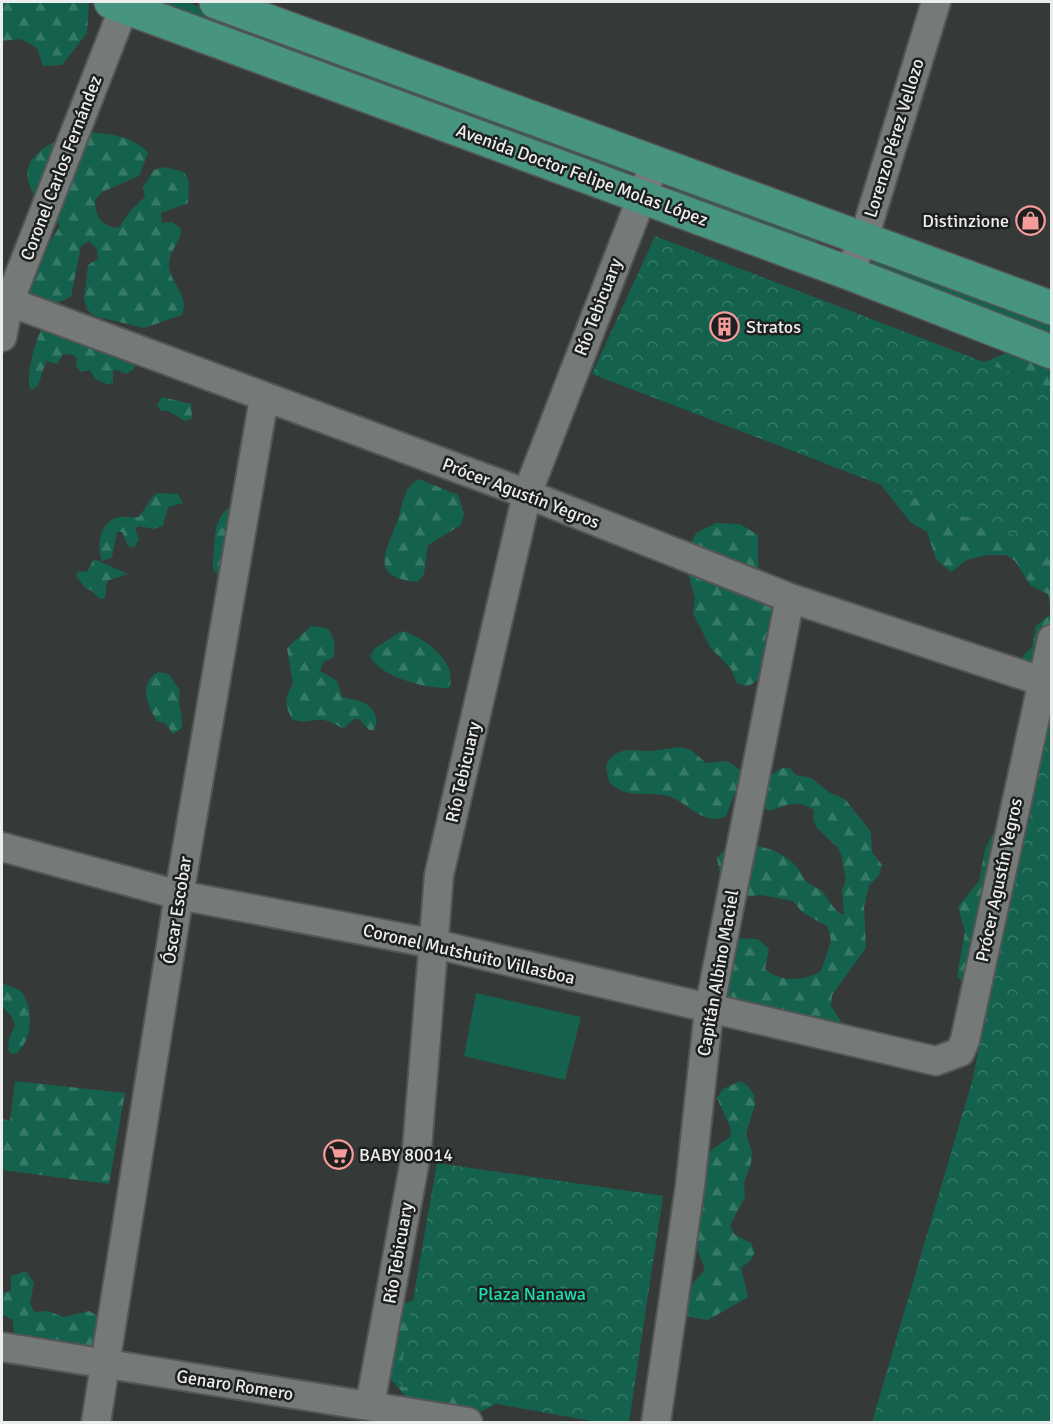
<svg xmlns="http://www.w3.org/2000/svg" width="1053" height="1424" font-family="Signika,sans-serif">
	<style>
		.grass { fill: #14624d }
		.forest { fill: url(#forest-firs) }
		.park { fill: url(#park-crowns) }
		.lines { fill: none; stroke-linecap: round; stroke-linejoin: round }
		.minor-casing { stroke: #535655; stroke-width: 32 }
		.major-casing { stroke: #535655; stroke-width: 36 }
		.minor { stroke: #757978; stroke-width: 28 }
		.major { stroke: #479480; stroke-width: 33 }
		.labels { text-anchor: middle; stroke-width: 5; stroke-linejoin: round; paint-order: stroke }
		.street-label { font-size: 18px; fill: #eceeed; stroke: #1e201f }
		.poi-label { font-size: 18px; fill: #eceeed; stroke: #1e201f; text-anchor: start }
		.park-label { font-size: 18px; fill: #1cdfb0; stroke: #1e201f }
	</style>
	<defs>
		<pattern id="forest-firs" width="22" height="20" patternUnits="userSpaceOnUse" patternTransform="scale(1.5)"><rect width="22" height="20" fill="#14624d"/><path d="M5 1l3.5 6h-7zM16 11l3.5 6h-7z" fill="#367967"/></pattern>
		<pattern id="park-crowns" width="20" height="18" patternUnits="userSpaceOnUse" patternTransform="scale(1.5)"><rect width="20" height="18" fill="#14624d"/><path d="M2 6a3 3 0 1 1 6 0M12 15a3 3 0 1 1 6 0" fill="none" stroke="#367967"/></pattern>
	</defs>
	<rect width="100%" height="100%" fill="#353937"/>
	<!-- grass -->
	<g class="grass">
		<polygon points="149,2 187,2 625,164 626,174"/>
		<polygon points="676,185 818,236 817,245 671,191"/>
		<polygon points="881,259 1051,325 1051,341 872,265 874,261"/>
		<polygon points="476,993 581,1017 565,1080 464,1056"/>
	</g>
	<!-- forest -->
	<g class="forest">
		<polygon points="2,2 89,2 87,33 62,65 43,66 37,48 20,39 2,41"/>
		<path d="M89,132C110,134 134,136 148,153L139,176L102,192L95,200C95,217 101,226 119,228L130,211L145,197L143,187L154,170L164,167L184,172L189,181L188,203L161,213L162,223L172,222L181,229C181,243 169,250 169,265C170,285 190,294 182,315L144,328L94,316L87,309L84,299L88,265L98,259L97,249L89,241L81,246L71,297L34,313L14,272L48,245L60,226C54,216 44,212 38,202C23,178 22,163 46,147C62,137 71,133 89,132Z"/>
		<path d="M43,327L137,361L133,370L126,374L118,370L113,371V382L109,385L95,379L90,370L81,372L76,366L77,359L74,355L63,354L57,364L46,361L38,386L31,390C24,380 36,337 43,327Z"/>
		<polygon points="1051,349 1052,868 989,1007 984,1007 957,976 965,932 958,907 979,881 985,849 1002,817 1035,704 1018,662 1032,647 1036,626 1051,614 1048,594 1031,586 1015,561 1006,555 986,555 967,560 951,572 936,559 927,532 910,522 879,482 977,365 1014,350"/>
		<polygon points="162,397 191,404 192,418 185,421 168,411 161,411 157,405"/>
		<path d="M419,479L458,495L464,514L461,525L428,545L424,574L418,582C372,578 383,557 395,527C403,510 401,488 419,479Z"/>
		<path d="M159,493L178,494L183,503L168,507L163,526L153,529L139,526L135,529L139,539L134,548L128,546L122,532H117L112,557L102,561C96,546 100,520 120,517C127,516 133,518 139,517L154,495Z"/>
		<path d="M237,502L220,577C210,570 213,561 214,551C215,529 216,514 237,502Z"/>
		<path d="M716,523L740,524L758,535V568L778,597C775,610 769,623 766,635C763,651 769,681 746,686L737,683L731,669L710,647L693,613L695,598L684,558L696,533Z"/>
		<polygon points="94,559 128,574 107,581 105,598 100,599 91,590 86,589 76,576 79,571 87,572"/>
		<path d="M311,626L327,628C334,636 337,649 333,658L324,661L320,671L337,681L342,697C359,701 371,700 377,720L374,730H369L359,719H354L343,729C315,710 313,728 292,719C285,706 284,697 293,684L287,648Z"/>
		<path d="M402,631C424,637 459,662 449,688C426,689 380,677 370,656L375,648Z"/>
		<path d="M158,672L169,674L180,691C176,706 185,715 181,729L173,734L166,724L157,721C147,705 138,684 158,672Z"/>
		<path d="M680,747L691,750L706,763L727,761L740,770V780L726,816C705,827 689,804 671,797C651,790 628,801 609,782L606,766C614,745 634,751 651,751C661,750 670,748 680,747Z"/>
		<path d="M783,768H789L796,775L811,778L830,793L845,799L871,832L872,852L882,865L879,875L869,886L864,907L866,948L832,995L831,1006L844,1026L726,1006L712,963L737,938L758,939L769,949L765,969C780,982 805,982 821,971L831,941L828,927L802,912L793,901L760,895L744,897L721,878L717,858C734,835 778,846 796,866C800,870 802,877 806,881C811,886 817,887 822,891C829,899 833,911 844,915L842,890L846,880L841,854L836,846L817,828L813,820L814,810C796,798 787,806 769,811L761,805C763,790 767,773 783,768Z"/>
		<path d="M2,983L21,991C34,1008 33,1039 17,1053L12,1054L8,1050L9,1039L15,1025L11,1016L2,1006Z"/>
		<polygon points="15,1081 125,1093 109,1184 2,1170 2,1119 10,1121"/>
		<polygon points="740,1081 748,1086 754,1095 755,1105 746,1134 752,1152 751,1163 744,1183 745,1197 730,1225 734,1234 751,1243 755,1252 750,1261 741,1268 748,1297 708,1320 679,1315 682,1295 705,1270 692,1234 706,1154 731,1136 730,1127 717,1098 723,1089"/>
		<polygon points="26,1271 34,1283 30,1303 34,1312 48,1311 63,1317 89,1311 98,1316 96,1341 92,1350 14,1336 13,1320 2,1314 2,1293 11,1291 11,1276"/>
		<polygon points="418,1299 502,1397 494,1405 470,1417 411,1403 385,1372 403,1304"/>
	</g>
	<!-- park -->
	<g class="park">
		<polygon points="655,236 1051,388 1051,550 592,374"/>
		<polygon points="1051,668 1051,1422 872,1422 973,1078"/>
		<polygon points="437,1163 663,1196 629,1422 597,1422 398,1386"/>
	</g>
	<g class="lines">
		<defs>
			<g id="minor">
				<polyline points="849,273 864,238 936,2"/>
				<polyline points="2,299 527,494 790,598 1041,681"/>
				<polyline points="2,337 9,302 126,2"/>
				<polyline points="2,847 179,895 435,944 936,1061 960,1052 965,1040 1052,639"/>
				<polyline points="2,1347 468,1422"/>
				<polyline points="370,1405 417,1149 439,875 527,494 655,163"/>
				<polyline points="96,1422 179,895 264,398"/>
				<polyline points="656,1422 690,1186 709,1010 790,598"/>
			</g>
			<g id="major">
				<polyline points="111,2 849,273 1052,352"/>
				<polyline points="216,2 1052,308"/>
			</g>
		</defs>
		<!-- minor casing -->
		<use href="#minor" class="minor-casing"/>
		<!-- major casing -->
		<use href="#major" class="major-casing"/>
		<!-- minor -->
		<use href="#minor" class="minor"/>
		<!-- major -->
		<use href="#major" class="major"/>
	</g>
	<!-- icons -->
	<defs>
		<symbol id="shop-ring" viewBox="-11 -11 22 22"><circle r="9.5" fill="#1e201f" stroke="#f59b9b" stroke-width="1.5"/><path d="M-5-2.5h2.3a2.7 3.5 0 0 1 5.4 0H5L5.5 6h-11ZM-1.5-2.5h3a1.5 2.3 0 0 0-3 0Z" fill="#f59b9b"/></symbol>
		<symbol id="building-ring" viewBox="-11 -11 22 22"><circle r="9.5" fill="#1e201f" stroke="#f59b9b" stroke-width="1.5"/><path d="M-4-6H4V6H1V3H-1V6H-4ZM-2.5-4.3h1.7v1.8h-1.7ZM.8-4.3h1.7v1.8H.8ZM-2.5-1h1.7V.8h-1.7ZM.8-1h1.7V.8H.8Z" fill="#f59b9b"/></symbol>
		<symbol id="supermarket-ring" viewBox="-11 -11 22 22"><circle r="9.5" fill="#1e201f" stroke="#f59b9b" stroke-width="1.5"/><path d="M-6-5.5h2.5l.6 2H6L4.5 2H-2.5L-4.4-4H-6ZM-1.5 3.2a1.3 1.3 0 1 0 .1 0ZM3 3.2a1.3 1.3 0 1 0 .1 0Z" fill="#f59b9b"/></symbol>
	</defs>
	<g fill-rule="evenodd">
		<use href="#shop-ring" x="1014" y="204" width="33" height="33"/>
		<use href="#building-ring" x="708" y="310" width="33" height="33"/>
		<use href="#supermarket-ring" x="322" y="1138" width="33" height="33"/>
	</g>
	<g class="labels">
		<!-- street labels -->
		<g class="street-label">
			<text transform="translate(894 138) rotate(-73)" y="6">Lorenzo Pérez Vellozo</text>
			<text transform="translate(61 168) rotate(-69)" y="6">Coronel Carlos Fernández</text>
			<text transform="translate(582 175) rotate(20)" y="6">Avenida Doctor Felipe Molas López</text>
			<text transform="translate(598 307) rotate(-69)" y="6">Río Tebicuary</text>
			<text transform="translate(521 493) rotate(21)" y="6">Prócer Agustín Yegros</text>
			<text transform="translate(463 772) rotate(-77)" y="6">Río Tebicuary</text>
			<text transform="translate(999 880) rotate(-78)" y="6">Prócer Agustín Yegros</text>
			<text transform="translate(177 910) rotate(-81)" y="6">Óscar Escobar</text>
			<text transform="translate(469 954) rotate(13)" y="6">Coronel Mutshuito Villasboa</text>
			<text transform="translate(718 973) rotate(-80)" y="6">Capitán Albino Maciel</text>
			<text transform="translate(398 1253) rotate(-80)" y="6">Río Tebicuary</text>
			<text transform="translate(235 1385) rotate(9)" y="6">Genaro Romero</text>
		</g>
		<!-- poi labels -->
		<g class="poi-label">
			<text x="1009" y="227" text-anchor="end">Distinzione</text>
			<text x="746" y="333">Stratos</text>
			<text x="359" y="1161">BABY 80014</text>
		</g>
		<!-- park labels -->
		<g class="park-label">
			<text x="532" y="1300">Plaza Nanawa</text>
		</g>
	</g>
	<!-- border -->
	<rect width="1053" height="1424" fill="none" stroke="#eceeed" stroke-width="6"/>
</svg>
